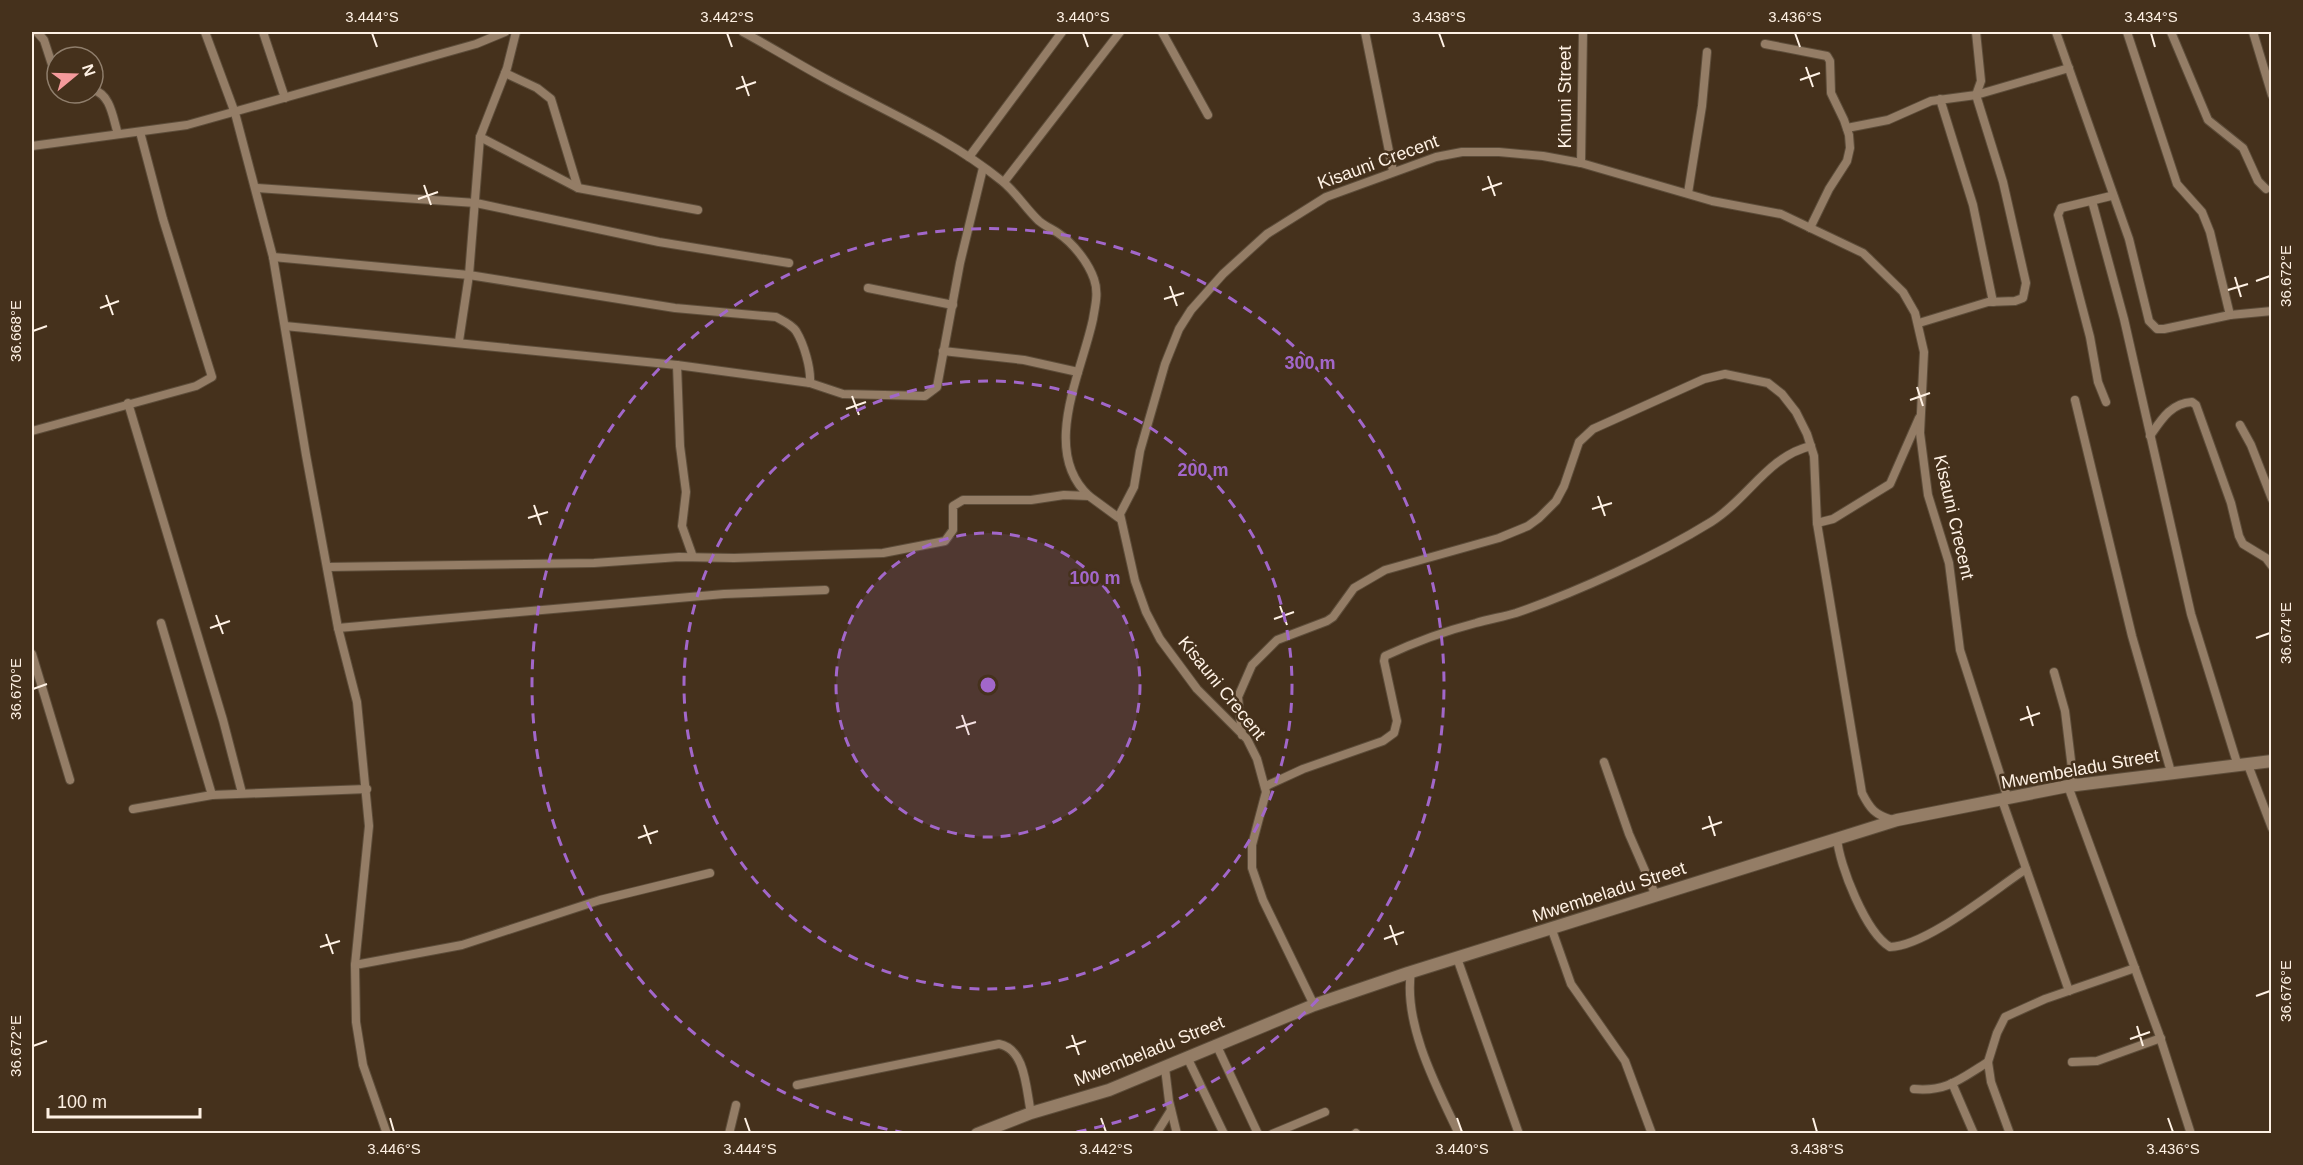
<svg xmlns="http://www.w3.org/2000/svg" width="2303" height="1165" font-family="Arial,sans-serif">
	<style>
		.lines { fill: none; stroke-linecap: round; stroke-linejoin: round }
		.street-casing { stroke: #5d4d3a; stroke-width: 10 }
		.secondary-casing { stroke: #5d4d3a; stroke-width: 14 }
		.street { stroke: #947d66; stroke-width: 8 }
		.secondary { stroke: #947d66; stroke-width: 12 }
		.ticks { fill: none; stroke: #fef1e4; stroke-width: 2 }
		.ring { fill: none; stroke: #a267ca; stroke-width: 3; stroke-dasharray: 10 8 }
		.labels { text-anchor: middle; stroke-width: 5; stroke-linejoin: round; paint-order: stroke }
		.street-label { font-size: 18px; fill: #fef1e4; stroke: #45311c }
		.centre { fill: #a267ca; stroke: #45311c; stroke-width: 3 }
		.ring-label { font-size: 18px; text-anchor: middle; font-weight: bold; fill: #a267ca; stroke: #45311c; stroke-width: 5; stroke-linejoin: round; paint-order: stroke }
		.neatline { fill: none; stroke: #fef1e4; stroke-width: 2 }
		.ticks-label { font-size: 15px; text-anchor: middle; fill: #fef1e4 }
	</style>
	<rect width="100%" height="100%" fill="#45311c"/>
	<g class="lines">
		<defs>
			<g id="street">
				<polyline points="37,32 44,40 57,80"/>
				<polyline points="205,32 235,113 273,257 306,455 338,628 357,702 369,826 355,965 356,1022 363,1065 387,1134"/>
				<polyline points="263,32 285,98"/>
				<path d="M743,32C771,47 798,64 826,79C885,111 949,138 1002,181C1016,192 1026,209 1039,221C1045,226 1052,229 1058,233C1073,243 1088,262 1094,279C1099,293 1095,306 1093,319C1082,372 1040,451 1089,496"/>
				<polyline points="1162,32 1208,115"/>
				<polyline points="1365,32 1393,171"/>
				<polyline points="2056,32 2129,239 2149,321 2157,329 2164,329 2230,315 2272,311"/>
				<polyline points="2127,32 2177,184 2202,212 2210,232 2230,315"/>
				<polyline points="2171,32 2208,120 2243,148 2258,181 2266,189"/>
				<polyline points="2253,32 2272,95"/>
				<polyline points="1765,44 1827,56 1830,61 1831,93 1844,120 1849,135 1850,148 1847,161 1829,189 1810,228"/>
				<polyline points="505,73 537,88 551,99 578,188"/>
				<path d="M93,90C111,94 113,119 118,134"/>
				<polyline points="1940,99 1973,205 1993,302"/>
				<polyline points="1847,128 1888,120 1931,101 1976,95 2069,68"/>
				<polyline points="480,137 578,188 698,210"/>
				<polyline points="32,146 187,125 476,44 505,32"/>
				<polyline points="969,157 1062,32"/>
				<polyline points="1581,163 1583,32"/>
				<polyline points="1004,182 1120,32"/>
				<polyline points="257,188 476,203 659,242 789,263"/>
				<polyline points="1688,193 1702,106 1707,52"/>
				<polyline points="2092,201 2124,319 2191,614 2238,766"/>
				<path d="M273,257L469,275L675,308L776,317C783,321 791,324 796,331C804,344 811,368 810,383"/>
				<polyline points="868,288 953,305"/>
				<polyline points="1919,323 1988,302 2015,301 2023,298 2026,283 2003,182 1976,95 1981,81 1976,32"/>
				<polyline points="285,326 677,365 810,383 843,394 925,396 937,387 960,263 983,168"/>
				<polyline points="459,341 469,275 480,137 507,68 516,32"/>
				<polyline points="943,351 1024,360 1078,372"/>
				<polyline points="677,365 680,446 686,492 682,526 693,557"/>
				<polyline points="2075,400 2132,636 2171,772"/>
				<polyline points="2106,402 2098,382 2090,337 2058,215 2061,208 2111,196"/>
				<polyline points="128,403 223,720 242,793"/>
				<polyline points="2240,425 2251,445 2272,499"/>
				<polyline points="32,431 196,386 212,377 163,219 140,132"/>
				<path d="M2150,436C2161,420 2171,403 2192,402L2196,405L2231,503L2239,536L2243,544L2266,558L2272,566"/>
				<polyline points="1817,523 1833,519 1890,484 1919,418"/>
				<polyline points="327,567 594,563 679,557 734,558 883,553 945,541 953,530 953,506 963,500 1031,500 1064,495 1089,496 1119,518"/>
				<polyline points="161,623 212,795"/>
				<polyline points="338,628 724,594 825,590"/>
				<polyline points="32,654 70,780"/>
				<polyline points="2054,672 2065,711 2074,785"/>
				<path d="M1242,735L1238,697L1252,665L1277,640L1327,621L1333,617L1354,588L1385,570L1499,538L1528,526L1539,518L1556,501L1564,486L1579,442L1593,429L1704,379L1725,374L1768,383L1782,394L1796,412L1807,434L1814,456L1817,523L1862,793C1870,809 1875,815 1893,820"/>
				<polyline points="1604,762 1629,834 1656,896"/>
				<polyline points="2248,765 2272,828"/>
				<path d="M1266,786L1303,769L1383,741L1394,733L1397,721L1384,661L1385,656C1415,642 1445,631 1476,623C1489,619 1503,617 1516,613C1577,592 1656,556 1711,522C1748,499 1768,456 1811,446"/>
				<polyline points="2068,786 2159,1034 2191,1134"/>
				<polyline points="2002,800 2069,991"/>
				<polyline points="133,809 212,795 367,789"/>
				<path d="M1837,838C1839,865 1866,933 1890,947C1927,946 1994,890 2026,869"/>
				<polyline points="1552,930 1571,984 1625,1061 1652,1134"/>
				<polyline points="1457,958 1519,1134"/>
				<polyline points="355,965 462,945 600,900 710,873"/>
				<path d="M1411,972C1403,1024 1437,1088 1459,1134"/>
				<polyline points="1314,1005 1263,900 1252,868 1252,845 1266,792 1257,759 1247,739 1197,689 1160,639 1146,612 1135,581 1120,514 1134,487 1140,451 1165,364 1179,329 1191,310 1223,274 1267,234 1326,197 1436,157 1462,152 1499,152 1543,156 1581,163 1712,201 1781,214 1863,253 1903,292 1915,313 1924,352 1920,433 1928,495 1949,563 1960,650 2008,799"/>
				<polyline points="1216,1044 1258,1134"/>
				<polyline points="1187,1057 1224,1134"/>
				<polyline points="2072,1062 2097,1061 2161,1038"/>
				<polyline points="1165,1068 1169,1101 1177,1134"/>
				<polyline points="1952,1083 1974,1134"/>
				<path d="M797,1085L999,1044C1026,1049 1026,1090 1031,1113"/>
				<path d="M1914,1089C1947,1092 1960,1079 1988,1062"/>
				<polyline points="729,1134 736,1105"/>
				<polyline points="1156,1134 1171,1110"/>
				<polyline points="1272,1134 1325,1112"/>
				<polyline points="1355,1134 1356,1133"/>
				<polyline points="2010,1134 1991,1082 1988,1062 1997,1033 2005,1017 2045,999 2135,968"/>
			</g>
			<polyline id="secondary" points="977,1134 1031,1113 1109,1090 1314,1005 1408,973 1897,820 2068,786 2272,761"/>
		</defs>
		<!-- street casing -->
		<use href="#street" class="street-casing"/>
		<!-- secondary casing -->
		<use href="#secondary" class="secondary-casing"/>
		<!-- street -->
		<use href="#street" class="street"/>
		<!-- secondary -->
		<use href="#secondary" class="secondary"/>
	</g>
	<!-- ticks -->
	<path class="ticks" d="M372,33L377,47M727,33L732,47M1083,33L1088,47M1439,33L1444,47M1795,33L1800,47M2151,33L2155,47M1806,67L1813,87M742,76L749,96M1800,80L1820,73M736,89L756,82M1488,176L1495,196M424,185L431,205M1482,190L1502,183M418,199L438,192M2235,277L2241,297M2256,281L2270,276M1170,286L1177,306M2228,290L2248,284M106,295L113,315M1164,299L1184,293M100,308L119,301M33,331L47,326M1917,387L1923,406M852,396L859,415M1910,400L1930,393M846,409L866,402M1598,496L1605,516M534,505L541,525M1592,509L1612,503M528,518L548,512M1280,606L1287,625M216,615L223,634M1274,619L1294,612M210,628L230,621M2256,638L2270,633M33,689L47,684M2027,706L2033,726M962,715L969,735M2020,720L2040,713M956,728L976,722M1709,816L1715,836M644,825L651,844M1702,829L1722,822M638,838L658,831M1390,925L1397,945M326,934L333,954M1384,939L1404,932M320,947L340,941M2256,996L2270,991M2137,1026L2143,1046M1072,1035L1079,1055M2130,1039L2150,1032M33,1046L47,1041M1066,1048L1086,1041M390,1118L394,1132M745,1118L750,1132M1101,1118L1106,1132M1457,1118L1462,1132M1813,1118L1817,1132M2168,1118L2173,1132"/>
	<!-- distance rings -->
	<circle cx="988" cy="685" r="152" fill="#a267ca" fill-opacity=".12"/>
	<g class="ring">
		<circle cx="988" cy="685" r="152"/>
		<circle cx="988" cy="685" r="304"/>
		<path d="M905 1133A456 456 0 1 1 1071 1133"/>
	</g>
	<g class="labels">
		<!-- street labels -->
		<g class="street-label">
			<text transform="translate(1565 97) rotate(-90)" y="6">Kinuni Street</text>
			<text transform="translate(1378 162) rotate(-20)" y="6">Kisauni Crecent</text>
			<text transform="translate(1954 517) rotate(77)" y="6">Kisauni Crecent</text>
			<text transform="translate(1222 688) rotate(51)" y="6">Kisauni Crecent</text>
			<text transform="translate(2080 769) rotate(-10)" y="6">Mwembeladu Street</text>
			<text transform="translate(1609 892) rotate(-18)" y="6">Mwembeladu Street</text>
			<text transform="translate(1149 1051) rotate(-22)" y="6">Mwembeladu Street</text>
		</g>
	</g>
	<circle cx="988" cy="685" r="9" class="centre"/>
	<g class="ring-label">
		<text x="1310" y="369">300 m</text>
		<text x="1203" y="476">200 m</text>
		<text x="1095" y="584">100 m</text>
	</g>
	<!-- border -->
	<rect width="2303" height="1165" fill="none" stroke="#45311c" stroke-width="66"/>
	<!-- north arrow -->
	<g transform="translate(75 75) rotate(71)"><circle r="28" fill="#45311c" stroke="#8f7e6c" stroke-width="1.5"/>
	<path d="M0-4.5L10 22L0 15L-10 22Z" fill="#f59b9c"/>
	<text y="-9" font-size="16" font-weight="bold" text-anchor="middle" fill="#fef1e4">N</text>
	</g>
	<!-- scale -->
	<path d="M48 1108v9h152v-9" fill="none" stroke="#fef1e4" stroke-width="3"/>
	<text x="57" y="1108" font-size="18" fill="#fef1e4" stroke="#45311c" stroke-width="4.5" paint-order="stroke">100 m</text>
	<rect x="33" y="33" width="2237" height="1099" class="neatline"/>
	<g class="ticks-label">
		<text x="372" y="22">3.444°S</text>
		<text x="727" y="22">3.442°S</text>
		<text x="1083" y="22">3.440°S</text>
		<text x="1439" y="22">3.438°S</text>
		<text x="1795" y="22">3.436°S</text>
		<text x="2151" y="22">3.434°S</text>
		<text transform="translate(2286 276) rotate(-90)" y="5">36.672°E</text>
		<text transform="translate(16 331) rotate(-90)" y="5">36.668°E</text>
		<text transform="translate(2286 633) rotate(-90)" y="5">36.674°E</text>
		<text transform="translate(16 689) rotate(-90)" y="5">36.670°E</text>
		<text transform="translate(2286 991) rotate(-90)" y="5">36.676°E</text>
		<text transform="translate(16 1046) rotate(-90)" y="5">36.672°E</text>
		<text x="394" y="1154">3.446°S</text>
		<text x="750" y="1154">3.444°S</text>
		<text x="1106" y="1154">3.442°S</text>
		<text x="1462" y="1154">3.440°S</text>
		<text x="1817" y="1154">3.438°S</text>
		<text x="2173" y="1154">3.436°S</text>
	</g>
</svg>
